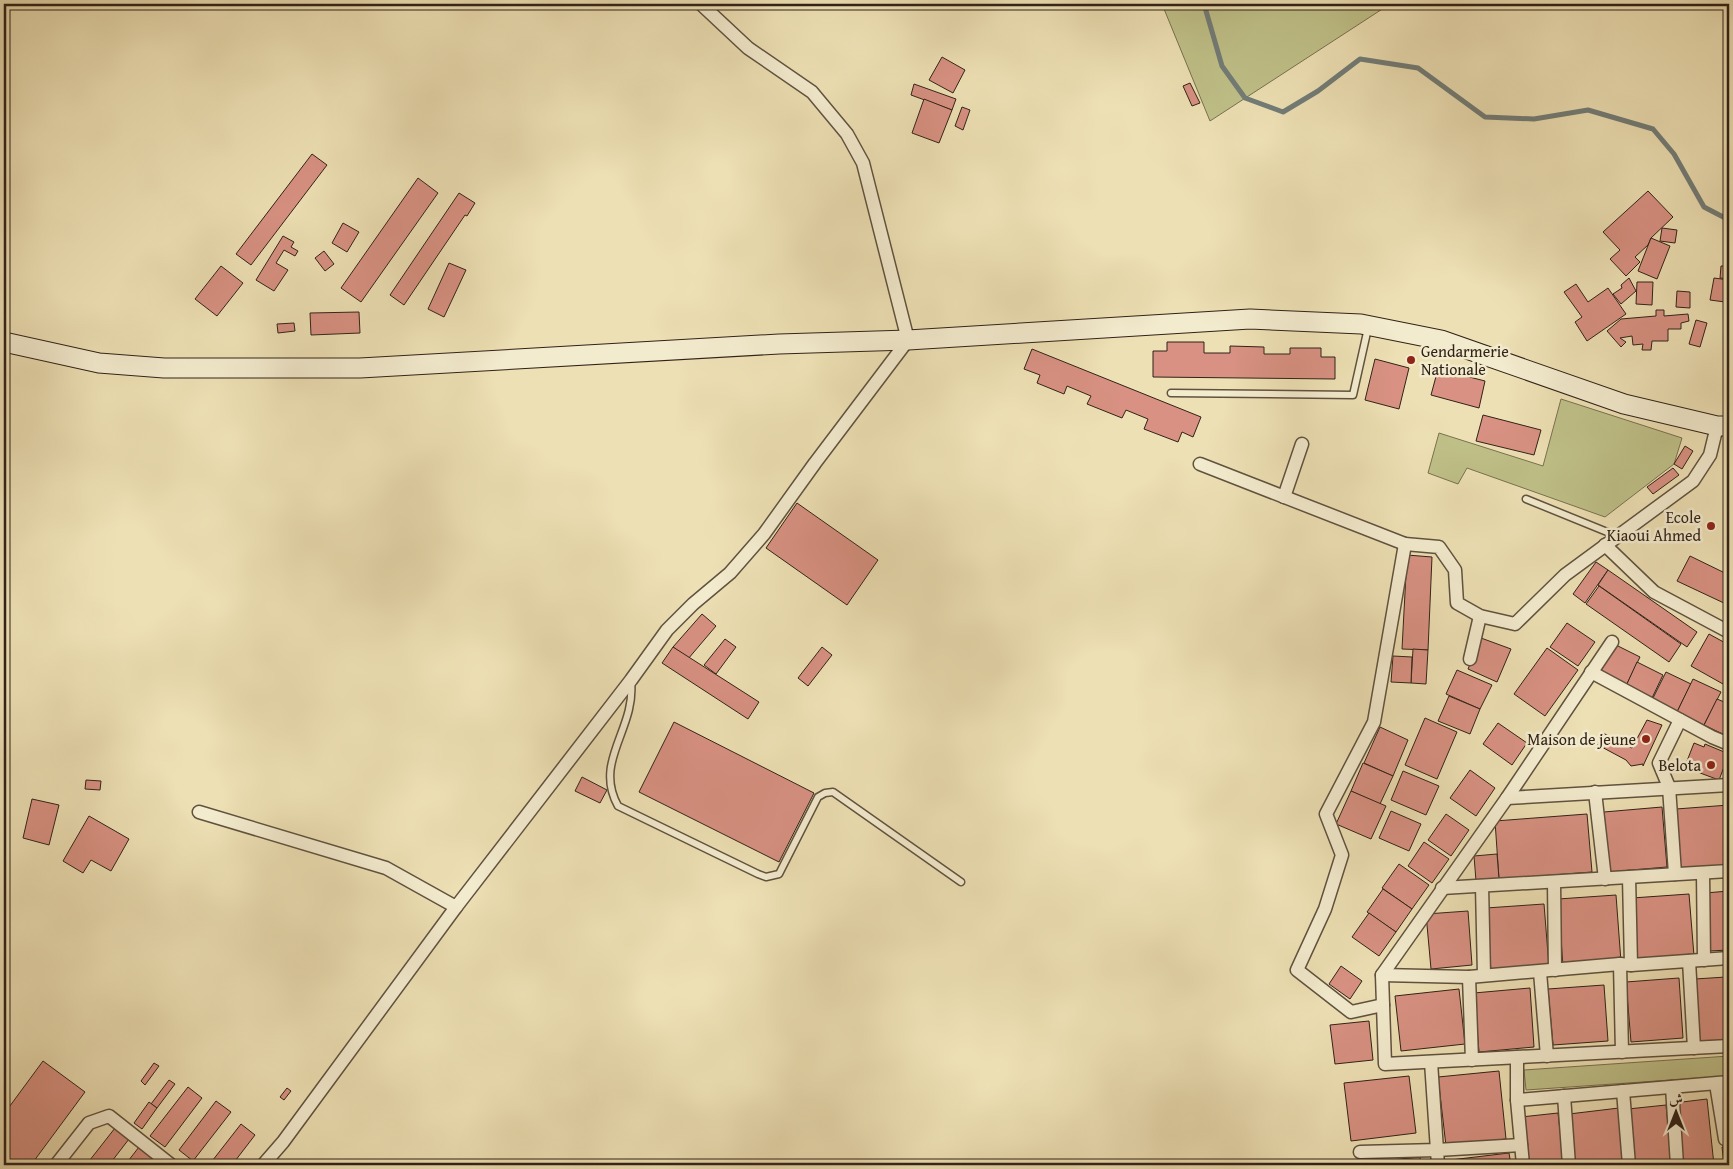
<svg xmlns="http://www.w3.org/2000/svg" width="1733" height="1169" font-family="'Gentium Book Plus',Amiri,serif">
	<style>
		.green { fill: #bfc088; stroke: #787150 }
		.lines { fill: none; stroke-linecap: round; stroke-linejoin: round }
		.stream { stroke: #727d78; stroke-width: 5 }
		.building { fill: #d89182; stroke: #312218 }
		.service-casing { stroke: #60523f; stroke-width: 9 }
		.minor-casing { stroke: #60523f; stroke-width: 15 }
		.secondary-casing { stroke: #312218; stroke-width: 21 }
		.service { stroke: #f3ebce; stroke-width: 6 }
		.minor { stroke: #f3ebce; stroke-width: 12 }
		.secondary { stroke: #f3ebce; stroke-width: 19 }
		.poi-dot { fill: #8f2418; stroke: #f3ebce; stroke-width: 2 }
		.labels { text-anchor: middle; stroke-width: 5; stroke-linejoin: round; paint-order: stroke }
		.poi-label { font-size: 16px; fill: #312218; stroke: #f3ebce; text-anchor: end }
	</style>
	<rect width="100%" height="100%" fill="#ede0b4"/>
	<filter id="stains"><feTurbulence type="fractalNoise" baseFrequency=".004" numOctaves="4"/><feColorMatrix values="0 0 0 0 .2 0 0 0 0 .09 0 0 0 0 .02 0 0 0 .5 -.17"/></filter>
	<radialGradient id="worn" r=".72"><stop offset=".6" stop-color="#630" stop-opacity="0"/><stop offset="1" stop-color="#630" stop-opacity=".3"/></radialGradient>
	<!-- green -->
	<g class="green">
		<polygon points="1162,4 1390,4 1210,121"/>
		<polygon points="1561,399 1682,438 1674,464 1605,517 1467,468 1458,484 1428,473 1439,433 1543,466"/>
		<polygon points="1729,1056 1729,1076 1526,1090 1524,1070"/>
	</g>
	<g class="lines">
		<!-- stream -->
		<polyline class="stream" points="1204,4 1222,66 1245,98 1283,112 1318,91 1360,59 1418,68 1485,117 1534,119 1588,110 1653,129 1674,154 1704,207 1729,220"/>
	</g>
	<!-- building -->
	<g class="building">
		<polygon points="942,57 965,70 953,93 929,80"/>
		<polygon points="1190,83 1200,103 1192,106 1183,86"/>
		<polygon points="914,84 956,99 952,110 911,95"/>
		<polygon points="924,99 952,110 939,143 912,133"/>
		<polygon points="962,107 970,110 963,130 955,126"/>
		<polygon points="312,154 327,165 251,265 236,254"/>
		<polygon points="418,178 438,193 361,302 341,288"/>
		<polygon points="1648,191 1673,217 1651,238 1648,245 1635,257 1640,262 1626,276 1610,259 1620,250 1603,232"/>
		<polygon points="459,193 475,203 467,216 465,215 404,305 390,295"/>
		<polygon points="343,223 359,232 347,252 332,243"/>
		<polygon points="1662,228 1677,230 1675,243 1660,241"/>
		<polygon points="283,236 294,242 291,247 298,251 295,256 284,250 276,263 288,270 274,291 256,280"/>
		<polygon points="1651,238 1670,246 1657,279 1638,271"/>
		<polygon points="324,251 334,264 325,271 315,258"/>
		<polygon points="449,263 466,270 444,317 428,309"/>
		<polygon points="221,266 243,283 217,316 195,299"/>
		<polygon points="1721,266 1729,266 1729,279 1720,278"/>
		<polygon points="1629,278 1636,291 1621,304 1613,294 1622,288 1621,285"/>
		<polygon points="1714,278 1729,280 1725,302 1710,300"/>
		<polygon points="1637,282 1653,282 1652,305 1636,304"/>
		<polygon points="1576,284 1588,302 1608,288 1626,314 1587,341 1575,322 1582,317 1564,292"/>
		<polygon points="1677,291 1690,292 1690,308 1676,307"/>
		<polygon points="1727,296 1729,296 1729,306 1726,306"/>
		<polygon points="1656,310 1664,310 1664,316 1688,314 1689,321 1681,323 1681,329 1668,329 1668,341 1652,341 1651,350 1642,350 1643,344 1633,345 1632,336 1620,338 1626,342 1621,347 1607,331 1621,319 1656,316"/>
		<polygon points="359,312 360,333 311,335 310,313"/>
		<polygon points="1696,320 1707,323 1700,347 1689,344"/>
		<polygon points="294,323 295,331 278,333 277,324"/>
		<polygon points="1167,342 1204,342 1204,353 1230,353 1230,346 1264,347 1264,354 1290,354 1290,348 1321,348 1321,357 1335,357 1335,379 1153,377 1153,351 1167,351"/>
		<polygon points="1032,349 1201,417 1193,437 1182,432 1178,442 1144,429 1148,419 1126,410 1122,418 1087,404 1091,396 1067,386 1064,394 1037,383 1040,375 1024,369"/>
		<polygon points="1375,359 1409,368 1399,409 1365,400"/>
		<polygon points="1438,369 1485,381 1479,408 1431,395"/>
		<polygon points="1483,415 1541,430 1534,455 1476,441"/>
		<polygon points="1685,446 1693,451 1682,469 1674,464"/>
		<polygon points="1673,468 1679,475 1653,494 1647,487"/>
		<polygon points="797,503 878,560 847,605 766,548"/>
		<polygon points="1407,555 1432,557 1428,650 1402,649"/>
		<polygon points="1690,556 1729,575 1729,596 1726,604 1677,581"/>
		<polygon points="1596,562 1608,570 1585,603 1573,594"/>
		<polygon points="1608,570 1697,632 1687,647 1598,585"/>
		<polygon points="1599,586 1681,644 1669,662 1586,604"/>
		<polygon points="702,614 716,626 688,659 673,647"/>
		<polygon points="1567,623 1595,642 1578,666 1550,647"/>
		<polygon points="1709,634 1729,645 1729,672 1723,684 1691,666"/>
		<polygon points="1481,638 1511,649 1497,682 1468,669"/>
		<polygon points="725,639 736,647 716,674 704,665"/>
		<polygon points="1614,644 1640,657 1626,686 1600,673"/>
		<polygon points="673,647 759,702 748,719 662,663"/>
		<polygon points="822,647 832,655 808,686 798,678"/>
		<polygon points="1547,648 1578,670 1545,716 1514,694"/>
		<polygon points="1413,649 1428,650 1426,684 1411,683"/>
		<polygon points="1393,656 1412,657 1411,683 1391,682"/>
		<polygon points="1637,662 1663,675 1652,698 1626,686"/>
		<polygon points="1457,670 1492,685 1480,709 1446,694"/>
		<polygon points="1666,672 1691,684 1677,712 1652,700"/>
		<polygon points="1693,679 1721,692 1704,725 1677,712"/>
		<polygon points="1449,696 1480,709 1470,734 1438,721"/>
		<polygon points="1717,699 1729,704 1729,737 1704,725"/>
		<polygon points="1425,718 1457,732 1437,779 1405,765"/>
		<polygon points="1647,720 1662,725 1643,766 1643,764 1631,766 1626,760 1598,745 1603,733 1632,748"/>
		<polygon points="674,722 814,793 779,862 639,792"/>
		<polygon points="1498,723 1527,743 1512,765 1483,744"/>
		<polygon points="1380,727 1408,740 1393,776 1364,763"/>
		<polygon points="1694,743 1704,747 1705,744 1729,754 1719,780 1692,770 1695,764 1687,761"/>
		<polygon points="1363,763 1393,776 1380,804 1351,791"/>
		<polygon points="1470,770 1495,788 1476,816 1450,798"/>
		<polygon points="1403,771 1439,786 1426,815 1391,800"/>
		<polygon points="582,777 607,790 600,803 575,791"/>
		<polygon points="86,780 101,781 100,790 85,789"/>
		<polygon points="1351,791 1386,806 1371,839 1336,824"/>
		<polygon points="32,799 59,805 49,845 23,838"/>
		<polygon points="1729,805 1729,865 1681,869 1676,809"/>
		<polygon points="1662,807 1667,867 1609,872 1604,812"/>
		<polygon points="1391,811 1421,824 1409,851 1379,838"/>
		<polygon points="1446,814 1469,830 1451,856 1428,840"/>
		<polygon points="1587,814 1592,872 1499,879 1495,821"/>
		<polygon points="89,816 129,839 111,871 91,860 83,873 63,861"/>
		<polygon points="1424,842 1449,859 1432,883 1408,866"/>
		<polygon points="1497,854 1499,879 1476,881 1474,856"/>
		<polygon points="1399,864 1429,885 1412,909 1382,888"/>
		<polygon points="1383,889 1412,909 1396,932 1367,912"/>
		<polygon points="1729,891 1729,950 1709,951 1705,893"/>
		<polygon points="1689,894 1694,956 1637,961 1632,898"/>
		<polygon points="1616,895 1621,962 1563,966 1558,899"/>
		<polygon points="1544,904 1549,967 1491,971 1486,908"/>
		<polygon points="1468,911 1472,965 1431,969 1426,914"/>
		<polygon points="1369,913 1396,932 1379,956 1352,937"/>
		<polygon points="1341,966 1362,981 1350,999 1329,984"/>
		<polygon points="1726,977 1729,1040 1700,1042 1695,979"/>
		<polygon points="1679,978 1683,1038 1631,1042 1626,982"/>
		<polygon points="1604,985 1608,1041 1553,1045 1548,989"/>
		<polygon points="1530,988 1534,1047 1479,1052 1474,993"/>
		<polygon points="1459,989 1465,1044 1401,1051 1395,996"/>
		<polygon points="1369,1021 1373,1060 1335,1064 1330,1025"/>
		<polygon points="43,1061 85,1092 31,1165 15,1165 4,1157 4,1114"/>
		<polygon points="154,1063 159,1066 145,1085 141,1081"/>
		<polygon points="1499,1071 1506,1139 1446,1146 1438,1077"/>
		<polygon points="1409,1076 1416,1133 1351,1141 1344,1083"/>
		<polygon points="169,1080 175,1084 157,1108 151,1104"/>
		<polygon points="188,1087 202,1098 165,1147 150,1136"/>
		<polygon points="287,1088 291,1091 284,1100 280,1097"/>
		<polygon points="1725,1096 1729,1096 1729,1131"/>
		<polygon points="1707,1099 1714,1165 1680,1165 1674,1103"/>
		<polygon points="216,1101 231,1112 193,1161 179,1150"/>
		<polygon points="149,1102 157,1108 142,1129 134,1123"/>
		<polygon points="1666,1105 1672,1165 1634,1165 1628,1109"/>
		<polygon points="1619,1108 1626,1165 1574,1165 1569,1114"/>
		<polygon points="1558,1113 1564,1165 1526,1165 1521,1117"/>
		<polygon points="241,1124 255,1135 232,1165 209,1165"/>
		<polygon points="115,1128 129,1139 109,1165 86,1165"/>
		<polygon points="1729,1146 1729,1165 1724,1165 1722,1147"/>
		<polygon points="139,1147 154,1158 148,1165 125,1165"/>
		<polygon points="1509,1153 1511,1165 1442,1165 1442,1161"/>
		<polygon points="1420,1157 1421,1165 1351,1165 1351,1164"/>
	</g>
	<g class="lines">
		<defs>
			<g id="service">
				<polyline points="1171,393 1353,395 1368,328"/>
				<polyline points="1526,499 1617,536"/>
				<path d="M631,682C636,729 593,761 618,806L758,874L766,877L779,874L818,797L825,793L833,792L961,882"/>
			</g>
			<g id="minor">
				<polyline points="1200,464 1405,544 1439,547 1455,570 1457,603 1480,616 1515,624 1565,575 1693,481 1710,455 1717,426"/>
				<polyline points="1284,497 1302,444"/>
				<polyline points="1605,545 1654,592 1729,632"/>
				<polyline points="1612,642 1507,798 1382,975 1385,1064 1729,1046"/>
				<polyline points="1470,659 1480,616"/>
				<polyline points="1591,672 1712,737 1729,744"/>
				<polyline points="1595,792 1605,879"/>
				<polyline points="1507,798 1729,785"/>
				<polyline points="199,812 386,868 456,907"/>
				<polyline points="1703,873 1704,960"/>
				<polyline points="1675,874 1669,787 1659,763 1680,720"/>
				<polyline points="1629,877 1631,965"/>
				<polyline points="1554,882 1555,970"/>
				<polyline points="1482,886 1484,975"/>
				<polyline points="1442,888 1729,871"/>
				<polyline points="1689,961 1694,1048"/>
				<polyline points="1620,964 1622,1052"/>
				<polyline points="1540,972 1547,1056"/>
				<polyline points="1382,975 1469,977 1620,964 1631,965 1729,958"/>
				<polyline points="1469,977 1472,1060"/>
				<polyline points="1383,1005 1351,1012 1297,970 1325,909 1342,855 1326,814 1374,722 1405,544"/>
				<polyline points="1517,1057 1517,1100 1523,1165"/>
				<polyline points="1431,1062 1438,1165"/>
				<polyline points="1716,1084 1725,1139 1729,1139"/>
				<polyline points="1672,1087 1677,1165"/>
				<polyline points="1623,1091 1629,1165"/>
				<polyline points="1564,1096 1569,1165"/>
				<polyline points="1517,1100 1729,1082"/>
				<polyline points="1360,1152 1437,1150 1521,1145"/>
				<polyline points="56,1165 89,1123 109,1116 171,1165"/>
				<polyline points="263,1165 283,1142 456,907 631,680 667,630 693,604 730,573 764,534 815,463 908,340 863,163 847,134 812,92 748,48 701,4"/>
			</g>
			<polyline id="secondary" points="4,342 99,363 164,368 360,368 779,344 908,340 1250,319 1361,324 1441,340 1624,404 1717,426 1729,426"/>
		</defs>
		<!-- service casing -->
		<use href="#service" class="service-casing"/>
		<!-- minor casing -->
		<use href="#minor" class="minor-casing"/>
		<!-- secondary casing -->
		<use href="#secondary" class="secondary-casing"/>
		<!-- service -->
		<use href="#service" class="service"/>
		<!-- minor -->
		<use href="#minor" class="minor"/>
		<!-- secondary -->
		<use href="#secondary" class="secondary"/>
	</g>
	<!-- markers -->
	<g class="poi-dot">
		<circle cx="1411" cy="360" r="5"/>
		<circle cx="1711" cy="526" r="5"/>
		<circle cx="1646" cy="739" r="5"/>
		<circle cx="1711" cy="765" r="5"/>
	</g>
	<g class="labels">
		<!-- poi labels -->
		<g class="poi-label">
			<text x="1421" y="357" text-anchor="start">Gendarmerie<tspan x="1421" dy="18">Nationale</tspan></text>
			<text x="1701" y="523">Ecole<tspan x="1701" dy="18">Kiaoui Ahmed</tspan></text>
			<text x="1636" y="745">Maison de jeune</text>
			<text x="1701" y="771">Belota</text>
		</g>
	</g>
	<!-- margin -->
	<rect width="1733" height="1169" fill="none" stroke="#ede0b4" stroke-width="20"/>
	<rect x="5" y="5" width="1723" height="1159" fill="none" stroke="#312218" stroke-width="2.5"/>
	<rect x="10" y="10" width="1713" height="1149" fill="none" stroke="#312218"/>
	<!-- north arrow -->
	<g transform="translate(1676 1112)" stroke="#f3ebce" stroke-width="4" paint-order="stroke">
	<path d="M0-4L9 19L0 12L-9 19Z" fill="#312218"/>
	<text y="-8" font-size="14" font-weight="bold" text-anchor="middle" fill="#312218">ش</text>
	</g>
	<rect width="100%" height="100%" filter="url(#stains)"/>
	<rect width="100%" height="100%" fill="url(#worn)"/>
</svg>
